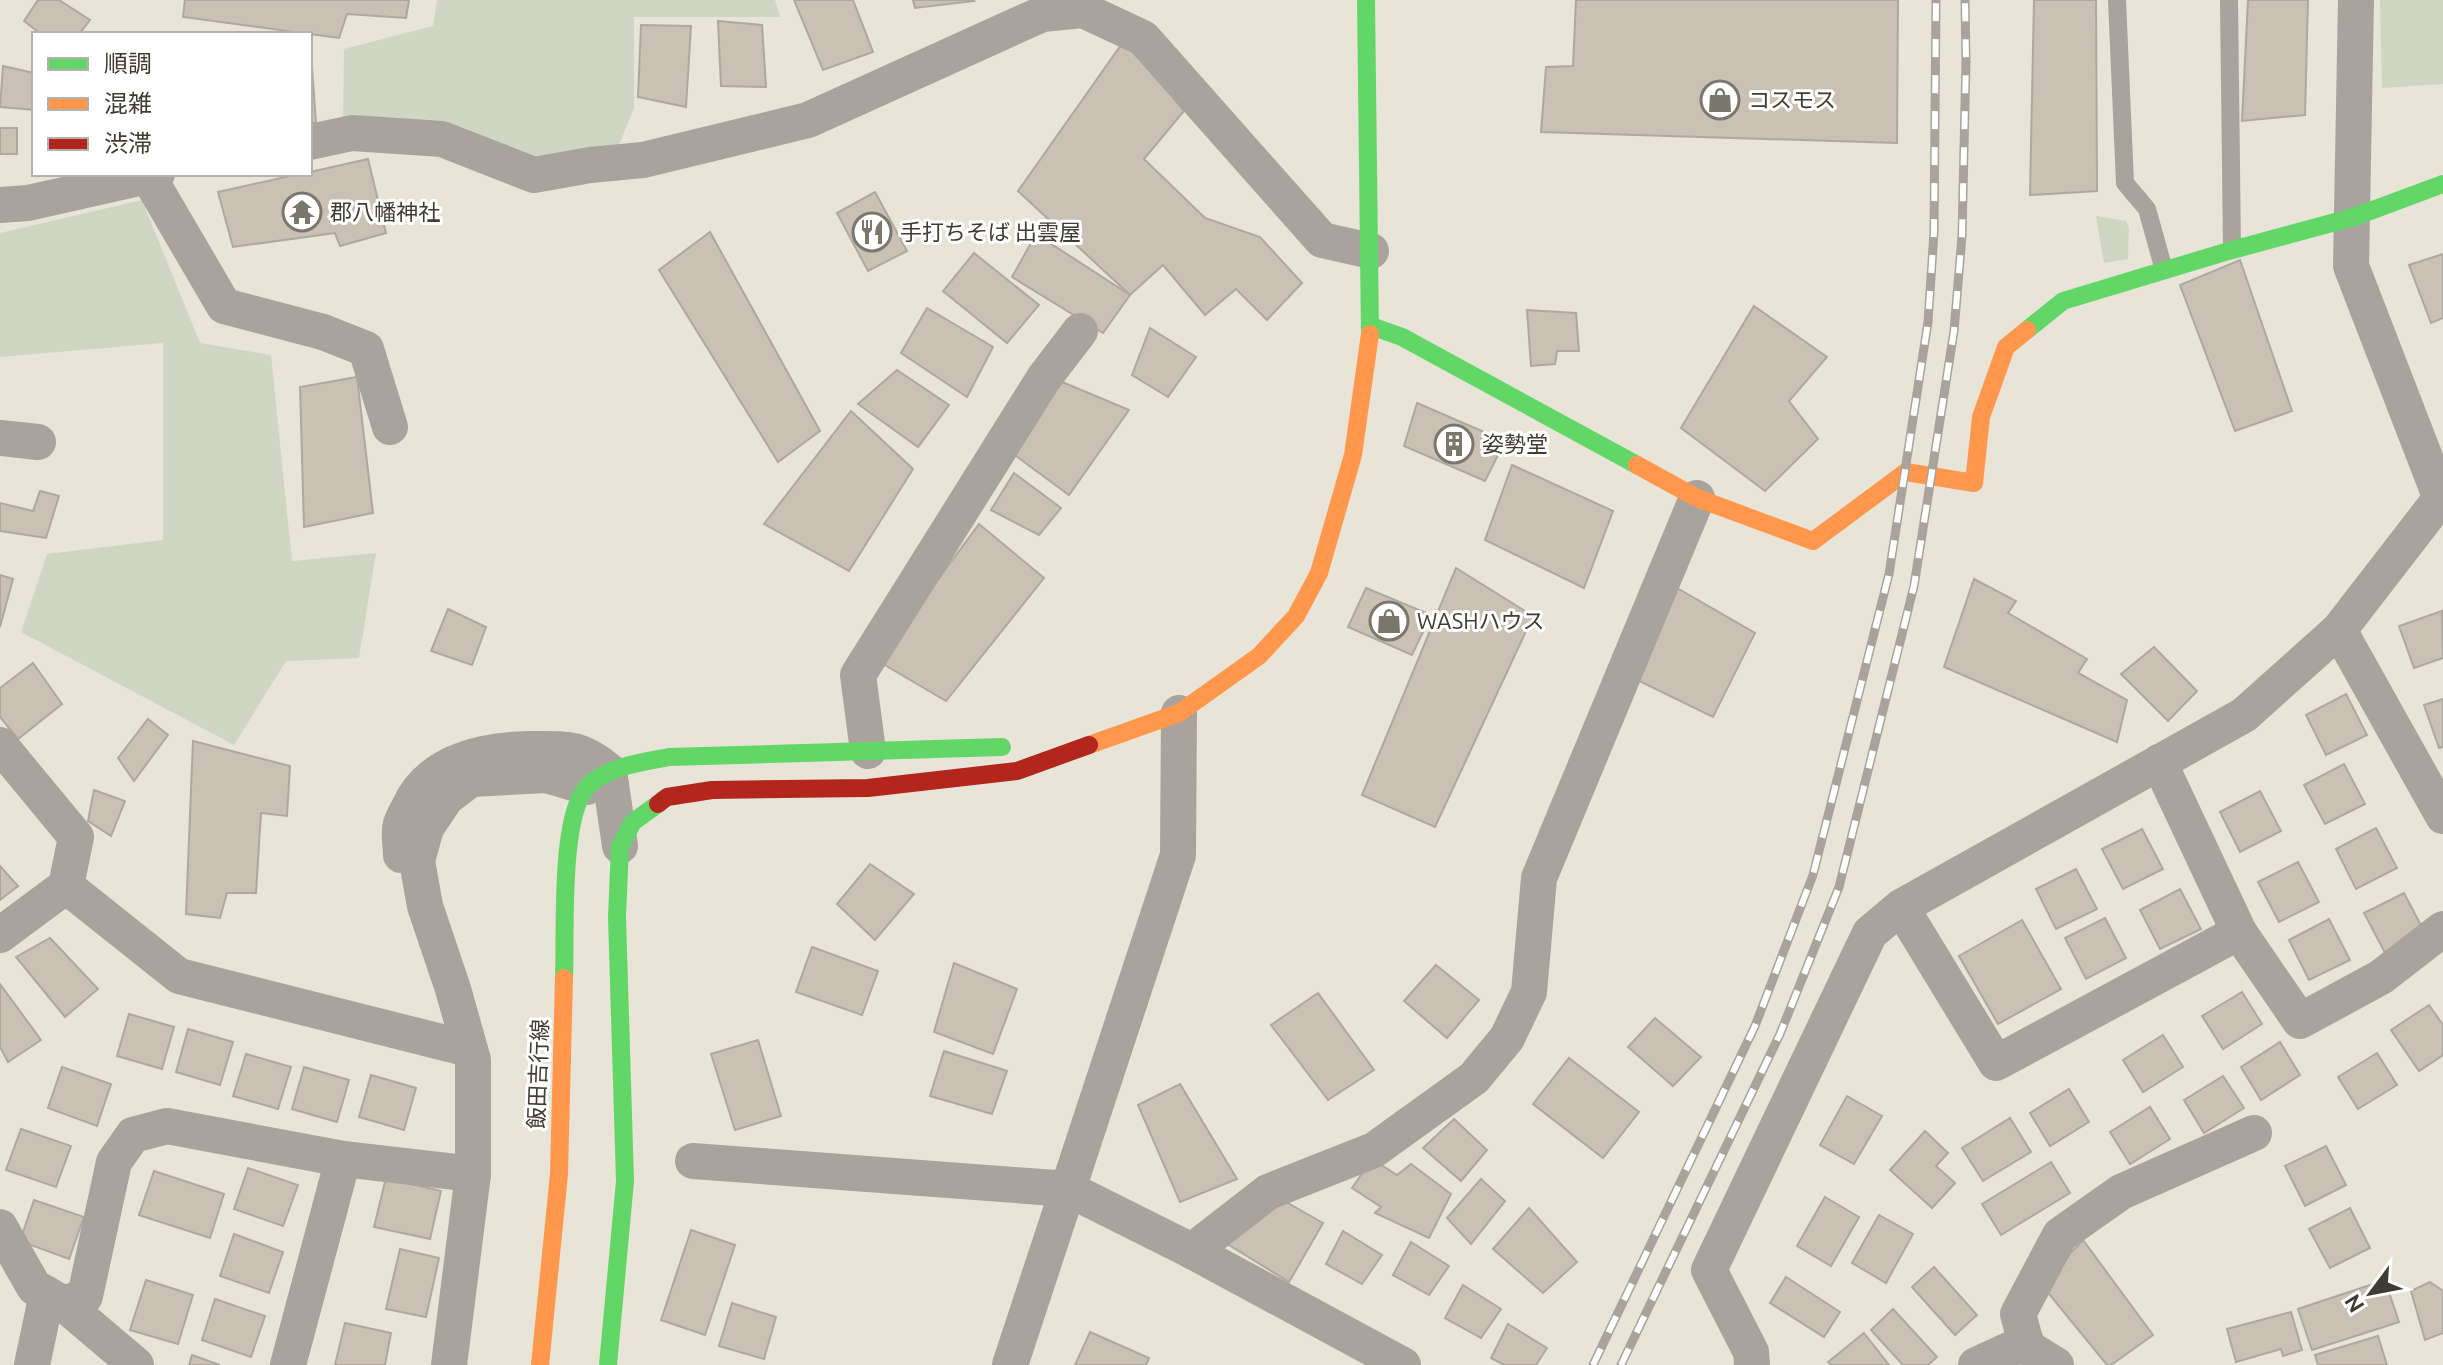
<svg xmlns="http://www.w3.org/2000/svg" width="2443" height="1365" font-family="Ubuntu,'Noto Sans JP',sans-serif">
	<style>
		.green { fill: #cfd7c4 }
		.building { fill: #cac0b4; stroke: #aea9a0; stroke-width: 2 }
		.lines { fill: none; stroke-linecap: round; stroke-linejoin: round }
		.lane { stroke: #a8a39c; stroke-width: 18 }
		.street { stroke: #a8a39c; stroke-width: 36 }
		.fast { stroke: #63d668; stroke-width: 18 }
		.slow { stroke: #ff974d; stroke-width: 18 }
		.jam { stroke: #b3261e; stroke-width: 18 }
		.rail-casing { stroke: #a8a49c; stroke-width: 9 }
		.rail { stroke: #fff; stroke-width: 6; stroke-dasharray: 18; stroke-linecap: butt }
		.labels { text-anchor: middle; stroke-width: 6; stroke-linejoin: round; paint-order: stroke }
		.poi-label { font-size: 22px; fill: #3f3c33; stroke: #fff; text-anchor: start }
		.street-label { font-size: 22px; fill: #3f3c33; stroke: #fff }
	</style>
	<rect width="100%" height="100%" fill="#e8e4d7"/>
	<!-- green -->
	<g class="green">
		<polygon points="437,0 775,0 780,17 634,17 634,108 616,152 535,161 465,128 415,120 343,121 344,49 433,26"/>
		<polygon points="2380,0 2443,0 2443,84 2382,88"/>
		<polygon points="142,200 200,343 271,355 292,561 376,553 359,658 286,661 234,745 21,632 47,554 163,540 163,343 0,357 0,233"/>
		<polygon points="2096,216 2126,221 2129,228 2128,259 2104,263"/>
	</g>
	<!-- building -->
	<g class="building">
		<polygon points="38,0 59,0 90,20 79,34 41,34 24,21"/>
		<polygon points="185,0 409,0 406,18 347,14 339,38 183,17"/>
		<polygon points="794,0 853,0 873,52 823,70"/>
		<polygon points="913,0 973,0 974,1 915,8"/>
		<polygon points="1576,0 1898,0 1897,143 1541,132 1546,67 1573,66"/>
		<polygon points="2034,0 2096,0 2097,191 2030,195"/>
		<polygon points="2248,0 2308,0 2305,115 2242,121"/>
		<polygon points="718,21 762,25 766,87 721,86"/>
		<polygon points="641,25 691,26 686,107 638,97"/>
		<polygon points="1126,38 1184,111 1144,159 1205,218 1260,237 1302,283 1267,320 1236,289 1205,315 1163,265 1130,295 1018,191"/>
		<polygon points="3,66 34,73 34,110 0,107"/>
		<polygon points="310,67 312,67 316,123 310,123"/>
		<rect x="0" y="128" width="17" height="26"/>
		<polygon points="368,159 386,233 340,246 335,233 233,247 218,192 299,174 310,174 310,172"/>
		<polygon points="875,192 907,251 868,271 837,213"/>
		<polygon points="710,232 820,431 778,462 659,270"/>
		<polygon points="1036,234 1130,295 1103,333 1012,277"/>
		<polygon points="974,253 1039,305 1007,343 943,291"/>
		<polygon points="2443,254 2443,318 2431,323 2409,265"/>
		<polygon points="2240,260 2292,411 2235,431 2180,285"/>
		<polygon points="1754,306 1827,357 1789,401 1818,439 1765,491 1681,428"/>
		<polygon points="927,308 993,347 967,397 901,353"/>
		<polygon points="1527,310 1576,313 1579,351 1557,351 1555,364 1531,366"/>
		<polygon points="1150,328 1196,357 1168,397 1132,375"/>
		<polygon points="897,370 949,405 918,447 858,404"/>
		<polygon points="357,377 373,513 304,527 300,387"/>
		<polygon points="1055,379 1129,410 1069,495 1012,453"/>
		<polygon points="1417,403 1505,441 1485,481 1404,446"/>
		<polygon points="851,411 913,469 849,571 764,524"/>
		<polygon points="1512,465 1613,511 1584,588 1485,540"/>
		<polygon points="1014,473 1061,508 1039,535 991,510"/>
		<polygon points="40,491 59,496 46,538 0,531 0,503 33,511"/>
		<polygon points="979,524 1044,578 946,701 878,661"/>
		<polygon points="1456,568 1533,616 1435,827 1362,795"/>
		<polygon points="0,575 13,579 0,627"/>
		<polygon points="1974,579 2016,601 2008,613 2087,659 2078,673 2127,700 2117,742 1944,667"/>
		<polygon points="1366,588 1431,615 1412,655 1348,627"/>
		<polygon points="1677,588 1755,633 1713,717 1633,678"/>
		<polygon points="448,609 486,627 472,665 431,651"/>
		<polygon points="2442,611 2443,658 2414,668 2399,626"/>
		<polygon points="2154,647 2197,691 2168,721 2121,674"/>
		<polygon points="33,663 62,704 18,739 0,717 0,688"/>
		<polygon points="2346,694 2367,735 2326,755 2306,715"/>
		<polygon points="2443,699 2443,747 2439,748 2424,705"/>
		<polygon points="148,719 168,735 134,781 118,758"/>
		<polygon points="193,741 290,766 287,816 261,813 256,893 227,893 220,918 186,914"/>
		<polygon points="2344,764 2365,804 2325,824 2304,785"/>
		<polygon points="94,790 125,801 111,836 88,821"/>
		<polygon points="2260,791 2281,831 2240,852 2220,812"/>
		<polygon points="2376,828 2397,868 2356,889 2336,849"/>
		<polygon points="2142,829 2163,869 2123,889 2102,849"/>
		<polygon points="2298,862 2319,902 2279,922 2258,882"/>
		<polygon points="870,864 914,894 875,940 837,904"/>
		<polygon points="0,866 18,886 0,900"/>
		<polygon points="2076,869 2097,909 2056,929 2036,889"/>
		<polygon points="2180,889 2201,929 2160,949 2140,910"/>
		<polygon points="2404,893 2425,933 2385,953 2364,913"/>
		<polygon points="2105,918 2126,958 2086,979 2065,938"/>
		<polygon points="2329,919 2350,960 2309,980 2289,940"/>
		<polygon points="2022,920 2061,989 1998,1024 1959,956"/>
		<polygon points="50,938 98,989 65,1017 16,957"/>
		<polygon points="812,947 878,971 862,1015 796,992"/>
		<polygon points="954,963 1017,989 993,1054 934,1032"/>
		<polygon points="1436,965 1479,1000 1447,1038 1404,1001"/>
		<polygon points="0,984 41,1040 8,1062 0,1047"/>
		<polygon points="2242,992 2262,1024 2223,1049 2202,1016"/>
		<polygon points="1318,993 1374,1070 1328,1100 1271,1025"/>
		<polygon points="2429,1005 2443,1025 2443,1055 2419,1071 2391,1030"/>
		<polygon points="129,1014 174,1027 162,1069 117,1056"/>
		<polygon points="1655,1018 1701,1057 1673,1086 1628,1047"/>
		<polygon points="188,1029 233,1042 220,1085 176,1072"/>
		<polygon points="2163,1035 2183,1067 2143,1092 2123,1060"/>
		<polygon points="758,1040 781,1116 735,1130 711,1054"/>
		<polygon points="2280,1042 2300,1075 2261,1100 2241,1067"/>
		<polygon points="944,1051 1007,1071 992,1114 930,1096"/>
		<polygon points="2377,1053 2397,1085 2358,1109 2338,1077"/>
		<polygon points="246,1054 291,1067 278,1109 233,1096"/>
		<polygon points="1569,1058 1639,1112 1603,1158 1533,1104"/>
		<polygon points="62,1067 111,1084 97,1126 48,1108"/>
		<polygon points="304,1067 349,1080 337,1122 292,1109"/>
		<polygon points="371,1075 416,1088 404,1130 359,1117"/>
		<polygon points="2223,1076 2244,1108 2204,1133 2184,1100"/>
		<polygon points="1180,1084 1237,1179 1180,1202 1138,1105"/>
		<polygon points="2069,1089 2089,1122 2050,1146 2030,1113"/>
		<polygon points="1847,1096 1882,1116 1854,1164 1820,1145"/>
		<polygon points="2150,1107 2170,1139 2130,1164 2110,1132"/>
		<polygon points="2010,1118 2031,1152 1983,1181 1962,1148"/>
		<polygon points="1454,1119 1487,1150 1461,1181 1423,1148"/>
		<polygon points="21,1129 71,1146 56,1187 6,1170"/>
		<polygon points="1925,1131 1948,1153 1936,1166 1955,1183 1932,1208 1890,1170"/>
		<polygon points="2326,1146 2346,1185 2305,1206 2285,1166"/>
		<polygon points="1372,1159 1397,1175 1411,1164 1451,1194 1429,1238 1375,1213 1381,1207 1352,1188"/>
		<polygon points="2051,1162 2070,1193 2001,1235 1982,1204"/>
		<polygon points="248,1168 298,1185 283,1226 234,1209"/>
		<polygon points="154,1171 224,1194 210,1238 139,1215"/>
		<polygon points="386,1178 441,1191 430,1239 374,1227"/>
		<polygon points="1481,1179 1505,1201 1471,1244 1447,1218"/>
		<polygon points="1825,1197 1859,1217 1831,1266 1797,1246"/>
		<polygon points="1281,1199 1323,1223 1289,1282 1224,1242"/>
		<polygon points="34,1200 84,1217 69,1259 20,1241"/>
		<polygon points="1529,1208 1577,1262 1543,1293 1493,1249"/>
		<polygon points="2350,1208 2370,1248 2330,1268 2309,1229"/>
		<polygon points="1879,1215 1913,1234 1886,1283 1852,1263"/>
		<polygon points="691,1230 735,1245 705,1335 661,1320"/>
		<polygon points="1343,1231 1382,1255 1362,1284 1326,1264"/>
		<polygon points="234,1234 283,1252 269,1293 220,1276"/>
		<polygon points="2083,1240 2153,1335 2111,1365 2107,1365 2041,1284"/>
		<polygon points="1411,1242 1449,1266 1429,1295 1393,1275"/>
		<polygon points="400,1249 439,1258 426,1317 386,1309"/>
		<polygon points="1934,1267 1977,1315 1955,1335 1912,1287"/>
		<polygon points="1786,1277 1840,1312 1824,1337 1770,1303"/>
		<polygon points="146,1280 193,1295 178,1344 130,1330"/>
		<polygon points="2385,1280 2399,1322 2312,1350 2298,1309"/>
		<polygon points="2430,1282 2443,1291 2443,1333 2425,1340 2411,1291"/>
		<polygon points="1463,1285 1501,1309 1481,1338 1445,1318"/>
		<polygon points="215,1299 265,1316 251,1357 202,1340"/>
		<polygon points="732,1303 776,1317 764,1359 719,1346"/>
		<polygon points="1893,1309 1937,1357 1928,1365 1903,1365 1871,1330"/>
		<polygon points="2291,1312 2302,1350 2283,1356 2281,1349 2236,1362 2227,1329"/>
		<polygon points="345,1323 391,1333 385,1365 335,1365"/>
		<polygon points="1508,1324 1547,1348 1536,1365 1504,1365 1491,1358"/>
		<polygon points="1090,1332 1149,1358 1146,1365 1075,1365"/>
		<polygon points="1864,1333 1889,1365 1831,1365 1828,1362"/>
		<polygon points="2378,1336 2387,1365 2318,1365 2315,1355"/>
		<polygon points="192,1355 220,1365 189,1365"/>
	</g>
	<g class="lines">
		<!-- lane -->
		<g class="lane">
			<polyline points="2117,0 2125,183 2147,209 2164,270"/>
			<polyline points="2229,0 2232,250"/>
		</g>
		<!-- street -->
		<g class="street">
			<polyline points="2356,0 2351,266 2443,504"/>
			<polyline points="310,142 352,133 442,139 534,175 590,165 643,160 808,120 1042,14 1083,10 1143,38 1322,240 1371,251"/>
			<polyline points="148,176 224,306 323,332 366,349 390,427"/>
			<polyline points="0,205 28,203 157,174"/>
			<polyline points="0,438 38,442"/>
			<polyline points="2339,630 2443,816"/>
			<polyline points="0,745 76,837 66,886 0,935"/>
			<polyline points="868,751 858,675 1044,378 1080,331"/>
			<polyline points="2159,762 2239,932"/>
			<path d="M401,855C401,847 399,838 400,830C400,823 405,815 409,807C430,761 482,750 529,749C566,749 580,746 609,771L620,846"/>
			<polyline points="66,886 179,976 469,1049"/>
			<polyline points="1901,907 1996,1063 2239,932 2300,1021 2381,977 2443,929"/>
			<polyline points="693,1161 1068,1189 1192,1251 1403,1365"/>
			<polyline points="0,1227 34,1287 64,1304 85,1296 114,1162 133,1135 167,1126 343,1159 473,1174"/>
			<polyline points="1192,1251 1268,1192 1374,1150 1474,1078 1507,1038 1529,992 1539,878 1697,498"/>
			<polyline points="64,1304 136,1365"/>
			<polyline points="32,1365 47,1294"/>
			<polyline points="288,1365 343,1159"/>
			<polyline points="449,1365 473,1174 473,1060 453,989 425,906 417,861 426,828 446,798 471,779 546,775 587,787"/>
			<polyline points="1010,1365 1178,855 1179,713"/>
			<polyline points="1752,1365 1751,1352 1709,1270 1870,933 1901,907 2244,715 2339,630 2441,498"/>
			<polyline points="1976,1365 2026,1342"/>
			<polyline points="2056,1365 2027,1347 2018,1314 2060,1235 2121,1192 2254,1133"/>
		</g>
		<!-- fast -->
		<g class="fast">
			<polyline points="1366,0 1370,334"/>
			<polyline points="1371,326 1402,337 1637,465"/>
			<polyline points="2027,330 2063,301 2232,250 2354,217 2443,184"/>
			<path d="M564,978C566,935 559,814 588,786C609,766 642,762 669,757L1002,747"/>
			<polyline points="608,1365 625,1181 617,917 620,846 633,822 658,804"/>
		</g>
		<!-- slow -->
		<g class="slow">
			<polyline points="1637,465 1697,498 1813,541 1906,472 1974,483 1981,417 2006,347 2027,330"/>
			<polyline points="1089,745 1179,713 1259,656 1296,616 1319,573 1353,455 1370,334"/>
			<polyline points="540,1365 559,1174 564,978"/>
		</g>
		<!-- jam -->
		<polyline class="jam" points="658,804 667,797 712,790 868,788 1017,771 1089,745"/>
		<defs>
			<g id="rail">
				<polyline points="1593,1365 1755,1026 1813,875 1889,574 1928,322 1934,232 1936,0"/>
				<polyline points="1621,1365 1780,1034 1839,887 1914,586 1954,331 1962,236 1966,61 1965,0"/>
			</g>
		</defs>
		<!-- rail casing -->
		<use href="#rail" class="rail-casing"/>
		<!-- rail -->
		<use href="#rail" class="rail"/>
	</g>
	<!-- icons -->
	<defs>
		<symbol id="shop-ring" viewBox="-11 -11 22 22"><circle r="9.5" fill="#fff" stroke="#7a776c" stroke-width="1.5"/><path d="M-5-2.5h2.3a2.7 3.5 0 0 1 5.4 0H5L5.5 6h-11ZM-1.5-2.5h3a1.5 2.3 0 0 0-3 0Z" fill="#7a776c"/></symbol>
		<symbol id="temple-ring" viewBox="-11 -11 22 22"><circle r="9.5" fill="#fff" stroke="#7a776c" stroke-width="1.5"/><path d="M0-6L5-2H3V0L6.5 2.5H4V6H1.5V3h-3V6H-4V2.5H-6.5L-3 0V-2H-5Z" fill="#7a776c"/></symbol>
		<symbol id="restaurant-ring" viewBox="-11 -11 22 22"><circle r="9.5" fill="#fff" stroke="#7a776c" stroke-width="1.5"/><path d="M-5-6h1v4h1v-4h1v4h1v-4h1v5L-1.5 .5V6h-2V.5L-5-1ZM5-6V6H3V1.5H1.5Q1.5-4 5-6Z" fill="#7a776c"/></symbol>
		<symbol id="building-ring" viewBox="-11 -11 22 22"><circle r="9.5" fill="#fff" stroke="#7a776c" stroke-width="1.5"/><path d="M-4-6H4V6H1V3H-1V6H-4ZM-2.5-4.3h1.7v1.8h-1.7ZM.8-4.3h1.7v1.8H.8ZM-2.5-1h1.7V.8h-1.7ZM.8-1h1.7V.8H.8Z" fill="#7a776c"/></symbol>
	</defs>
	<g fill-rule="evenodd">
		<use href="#shop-ring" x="1698" y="78" width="44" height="44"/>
		<use href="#temple-ring" x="280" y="190" width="44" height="44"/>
		<use href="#restaurant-ring" x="850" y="210" width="44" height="44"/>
		<use href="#building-ring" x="1432" y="422" width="44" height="44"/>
		<use href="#shop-ring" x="1367" y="599" width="44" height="44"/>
	</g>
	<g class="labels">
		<!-- poi labels -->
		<g class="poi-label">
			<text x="1748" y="108">コスモス</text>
			<text x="330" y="220">郡八幡神社</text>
			<text x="900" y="240">手打ちそば 出雲屋</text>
			<text x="1482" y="452">姿勢堂</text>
			<text x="1417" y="629">WASHハウス</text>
		</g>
		<!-- street labels -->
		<g class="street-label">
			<text transform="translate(538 1074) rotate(-88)" y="8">飯田吉行線</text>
		</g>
	</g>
	<!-- legend -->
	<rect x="32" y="32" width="280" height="144" fill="#ffffff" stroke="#b2b1ad" stroke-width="2"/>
	<rect x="48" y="58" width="40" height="12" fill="#63d668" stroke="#b2b1ad" stroke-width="2"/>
	<text x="104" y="72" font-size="24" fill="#3f3c33">順調</text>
	<rect x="48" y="98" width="40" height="12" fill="#ff974d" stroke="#b2b1ad" stroke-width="2"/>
	<text x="104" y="112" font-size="24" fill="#3f3c33">混雑</text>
	<rect x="48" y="138" width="40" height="12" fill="#b3261e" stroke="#b2b1ad" stroke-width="2"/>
	<text x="104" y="152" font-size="24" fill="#3f3c33">渋滞</text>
	<!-- north arrow -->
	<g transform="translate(2371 1293) rotate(238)" stroke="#ffffff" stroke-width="6" paint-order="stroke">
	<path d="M0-6L14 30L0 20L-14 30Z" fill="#3f3c33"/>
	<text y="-12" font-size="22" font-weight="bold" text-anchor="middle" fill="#3f3c33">N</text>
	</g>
</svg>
